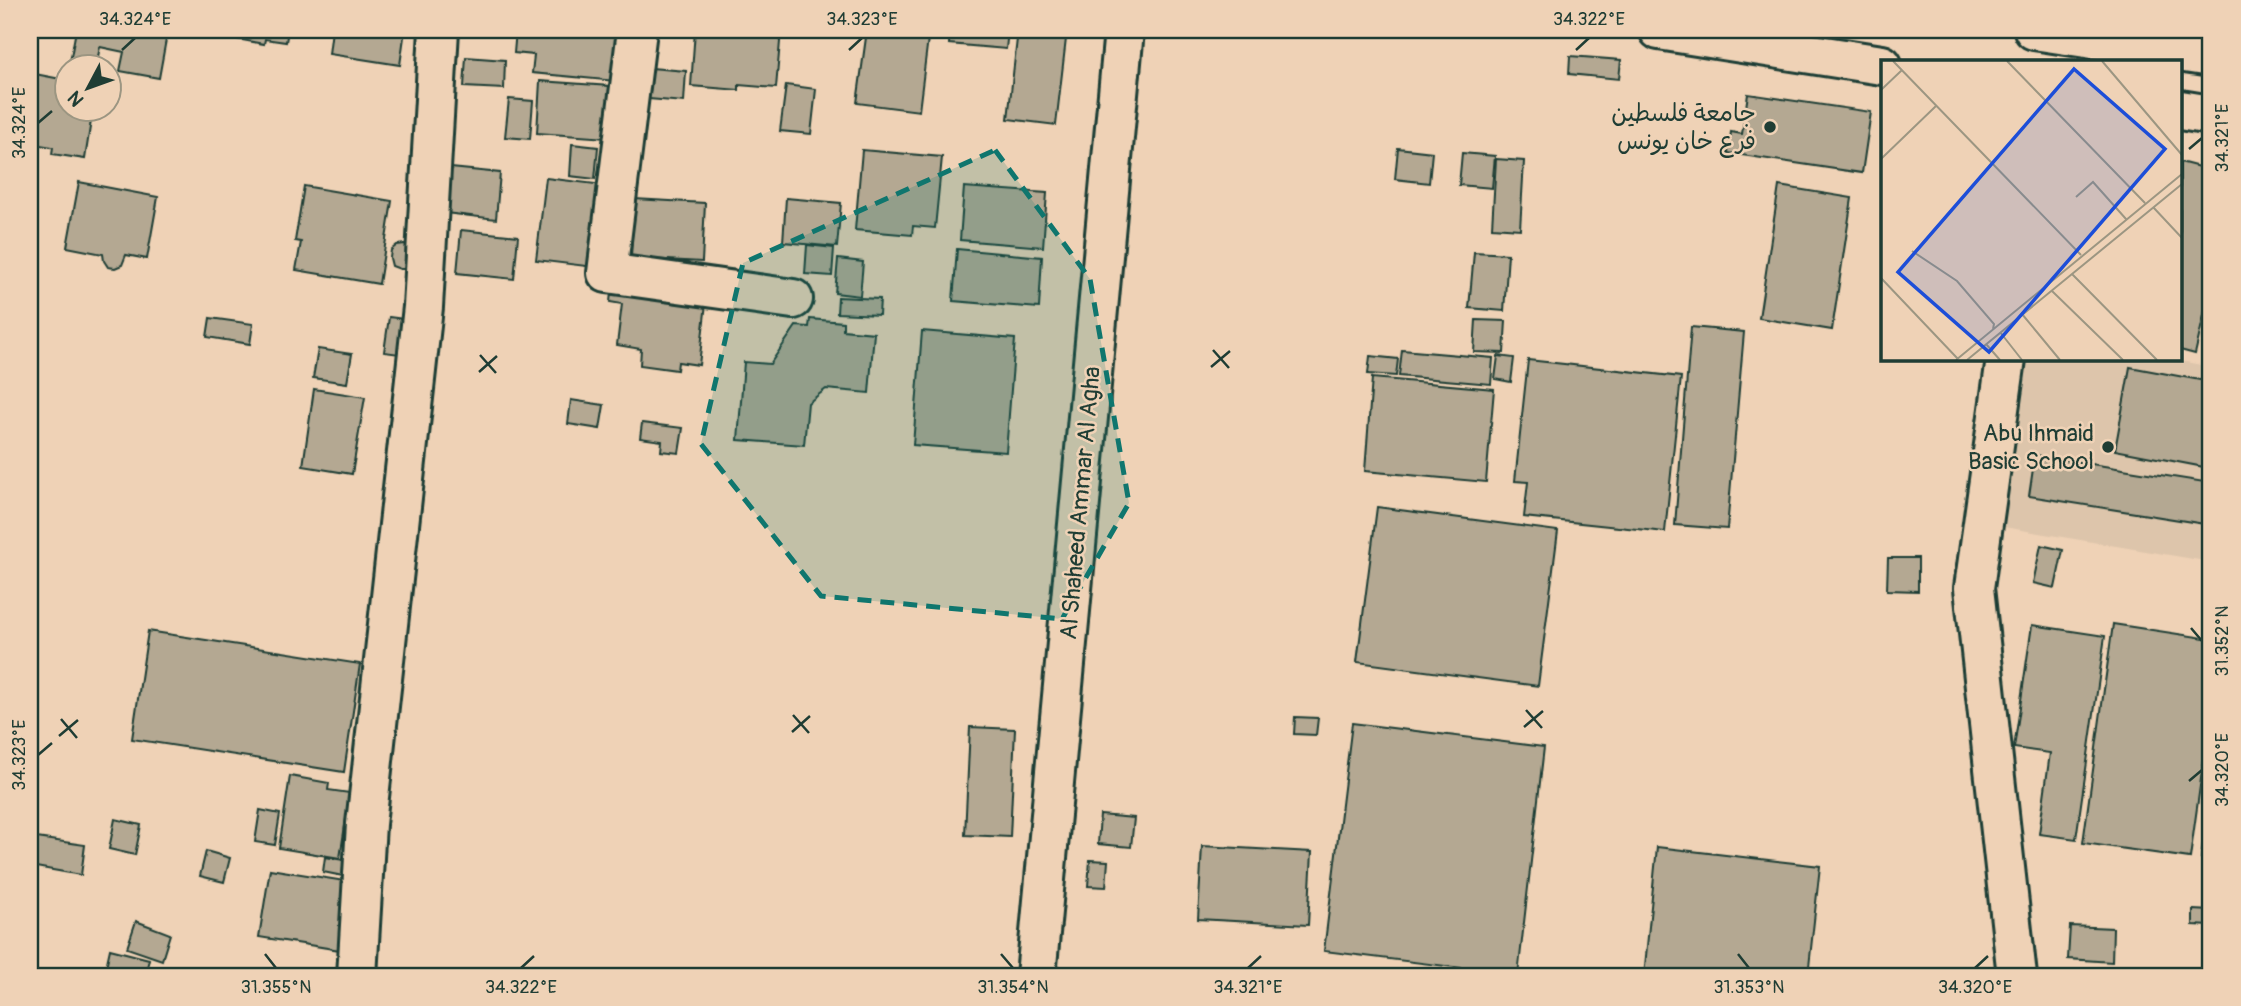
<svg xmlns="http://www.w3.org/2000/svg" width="2241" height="1006" font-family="Pangolin,'Playpen Sans Arabic',sans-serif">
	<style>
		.built { fill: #ddc5ab }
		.building { fill: #b4a892; stroke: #1f3d34; stroke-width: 2 }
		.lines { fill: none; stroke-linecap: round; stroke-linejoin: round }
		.minor-casing { stroke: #1f3d34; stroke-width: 44 }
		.highway-casing { stroke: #1f3d34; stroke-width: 44 }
		.minor { stroke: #efd2b6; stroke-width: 38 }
		.highway { stroke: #efd2b6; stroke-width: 38 }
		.marked { fill: #0f766e; fill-opacity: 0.2; stroke: #0f766e; stroke-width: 5; stroke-dasharray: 14 9; stroke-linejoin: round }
		.ticks { fill: none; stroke: #1f3d34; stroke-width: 2.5 }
		.poi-dot { fill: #1f3d34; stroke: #efd2b6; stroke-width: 2.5 }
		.labels { text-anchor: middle; stroke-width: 5; stroke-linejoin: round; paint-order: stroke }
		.poi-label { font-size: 24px; fill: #1f3d34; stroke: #efd2b6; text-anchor: end }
		.street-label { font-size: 24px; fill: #1f3d34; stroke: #efd2b6 }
		.inset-road { fill: none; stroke: #9c9682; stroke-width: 2 }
		.view { fill: #1d4ed8; fill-opacity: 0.15; stroke: #1d4ed8; stroke-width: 3.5 }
		.inset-edge { fill: none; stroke: #1f3d34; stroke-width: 3.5 }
		.neatline { fill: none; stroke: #1f3d34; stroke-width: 2.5 }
		.ticks-label { font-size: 18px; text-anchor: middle; fill: #1f3d34 }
	</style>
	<rect width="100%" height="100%" fill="#efd2b6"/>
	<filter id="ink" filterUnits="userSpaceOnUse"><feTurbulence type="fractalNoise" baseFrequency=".0143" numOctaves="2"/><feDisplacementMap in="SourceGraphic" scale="14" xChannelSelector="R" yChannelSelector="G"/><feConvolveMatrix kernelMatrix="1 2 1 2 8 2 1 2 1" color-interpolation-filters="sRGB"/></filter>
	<g filter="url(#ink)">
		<!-- built -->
		<polygon class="built" points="2014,359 2171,359 2211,367 2211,562 1998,526"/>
		<!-- building -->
		<g class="building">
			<polygon points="76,30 146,30 167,34 159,78 120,71 124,52 100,47 96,66 70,62"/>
			<polygon points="229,30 288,30 286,42 265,39 264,44 237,39"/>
			<polygon points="332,30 405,30 400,65 329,54"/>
			<polygon points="516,30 620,30 626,82 532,73 534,55 514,53"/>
			<polygon points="695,30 781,30 776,88 739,85 739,90 691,86"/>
			<polygon points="867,30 929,30 919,111 857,103"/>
			<polygon points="950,30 1008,30 1006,49 949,44"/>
			<polygon points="1018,30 1067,30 1056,125 1008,119"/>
			<polygon points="1570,56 1621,60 1619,79 1569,74"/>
			<polygon points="466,57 505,60 504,89 464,87"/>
			<polygon points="639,67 686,71 684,102 637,98"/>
			<polygon points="30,73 66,80 66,108 93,108 85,159 52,154 53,147 33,144 32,150 30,150"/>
			<polygon points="540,81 610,86 607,138 537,133"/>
			<polygon points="786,85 816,89 811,134 780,131"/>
			<polygon points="1748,94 1871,112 1862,173 1728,153 1731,132 1742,134"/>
			<polygon points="509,99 533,101 530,139 505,137"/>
			<polygon points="572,144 598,147 595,179 570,176"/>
			<polygon points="1398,148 1432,152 1429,183 1395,179"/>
			<polygon points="862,150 942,157 935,228 913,226 912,235 855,230"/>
			<polygon points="1462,153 1495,156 1492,188 1459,185"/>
			<polygon points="1496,159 1524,161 1520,229 1492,227"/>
			<polygon points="2180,162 2211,170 2211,285 2195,354 2180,350"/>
			<polygon points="441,167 500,173 496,219 437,212"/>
			<polygon points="546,178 604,185 594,267 536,260"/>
			<polygon points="79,182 158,197 147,259 126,255 122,265 115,268 108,267 104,261 103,254 67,247"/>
			<polygon points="304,186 392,201 379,284 296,270 301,242 295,241"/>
			<polygon points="1779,186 1852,198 1832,330 1759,318"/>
			<polygon points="964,187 1047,193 1043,247 960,240"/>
			<polygon points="786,198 841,203 837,247 783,242"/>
			<polygon points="634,199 705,203 702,262 631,258"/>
			<polygon points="461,230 518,236 514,279 457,273"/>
			<polygon points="405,244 412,248 407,269 400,269 392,266 390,258 391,250 397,245"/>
			<polygon points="807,245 834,248 832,276 805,274"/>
			<polygon points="957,249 1042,257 1039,308 953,301"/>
			<polygon points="1474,252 1508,254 1504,311 1469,308"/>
			<polygon points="838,259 863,262 860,296 835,293"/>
			<polygon points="612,283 706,303 699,365 678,362 677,370 640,365 641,349 617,345 622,304 610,302"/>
			<polygon points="838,297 880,299 879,315 837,313"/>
			<polygon points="389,317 412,320 407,355 384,352"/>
			<polygon points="210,318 253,324 250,344 207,337"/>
			<polygon points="810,319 843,322 843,330 874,333 869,393 826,389 808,403 804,445 738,440 744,362 770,364 796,326 809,327"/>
			<polygon points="1476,320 1506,321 1504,353 1474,352"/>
			<polygon points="1691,327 1744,332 1727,529 1675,525"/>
			<polygon points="922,331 1015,339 1006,452 913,445"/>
			<polygon points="318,349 352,354 347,383 313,378"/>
			<polygon points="1402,350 1493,358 1491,384 1399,376"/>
			<polygon points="1370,356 1398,359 1396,376 1368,374"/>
			<polygon points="1498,356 1514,358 1511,382 1495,379"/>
			<polygon points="1528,360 1681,377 1665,532 1524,517 1528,482 1515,481"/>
			<polygon points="2130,367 2211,382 2211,427 2204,467 2115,450"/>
			<polygon points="1372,378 1494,389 1486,482 1365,471"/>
			<polygon points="314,389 365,397 352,474 303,466"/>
			<polygon points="571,400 604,405 600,429 568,424"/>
			<polygon points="642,423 683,428 679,453 661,451 662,441 640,438"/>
			<polygon points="2035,455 2211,483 2211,525 2029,496"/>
			<polygon points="1377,507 1558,531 1538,686 1357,662"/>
			<polygon points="2041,545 2063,550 2055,588 2033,583"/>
			<polygon points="1888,558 1918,558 1918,591 1887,590"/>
			<polygon points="2113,624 2211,639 2211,707 2190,858 2083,843"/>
			<polygon points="2032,625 2105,636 2076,839 2039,834 2050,753 2014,748"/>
			<polygon points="148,631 360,664 344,772 132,739"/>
			<polygon points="1295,717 1318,718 1316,735 1294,734"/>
			<polygon points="1352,723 1544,747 1518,975 1324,951"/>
			<polygon points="970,727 1015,729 1010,837 965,835"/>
			<polygon points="290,776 329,783 328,790 350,793 340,858 279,848"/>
			<polygon points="2211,783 2211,859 2201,858"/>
			<polygon points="260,810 280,814 275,845 255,842"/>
			<polygon points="1100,815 1134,818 1131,847 1098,844"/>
			<polygon points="115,819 141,825 135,855 109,849"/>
			<polygon points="30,837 85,845 81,875 30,866"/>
			<polygon points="1202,846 1312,852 1308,925 1198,919"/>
			<polygon points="1657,847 1820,866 1808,976 1644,976"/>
			<polygon points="206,851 230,858 224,882 200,876"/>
			<polygon points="325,857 350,861 348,877 323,872"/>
			<polygon points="1090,860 1108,861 1106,887 1088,886"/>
			<polygon points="270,869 351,882 340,950 259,937"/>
			<polygon points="2193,910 2211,911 2211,926 2193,925"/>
			<polygon points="136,921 170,934 162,960 127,948"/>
			<polygon points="2070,926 2113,928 2112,962 2068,959"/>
			<polygon points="110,949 149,959 145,976 104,976"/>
		</g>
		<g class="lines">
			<defs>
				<g id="minor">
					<polyline points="637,30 607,273 793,299"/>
					<polyline points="2207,56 2211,30"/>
					<polyline points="2006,359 1974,588 2017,976"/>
					<polyline points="357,976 366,824 423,307 439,30"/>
					<polyline points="1036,976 1124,30"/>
				</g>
				<g id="highway">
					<polyline points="1659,30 1882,65"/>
					<polyline points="2034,30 2211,57"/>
					<polyline points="2180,110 2211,115"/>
				</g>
			</defs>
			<!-- minor casing -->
			<use href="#minor" class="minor-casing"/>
			<!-- highway casing -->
			<use href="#highway" class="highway-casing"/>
			<!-- minor -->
			<use href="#minor" class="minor"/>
			<!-- highway -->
			<use href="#highway" class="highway"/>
		</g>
	</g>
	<!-- marked area -->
	<path class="marked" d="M995,150L1090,279L1129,503L1062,619L821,596L701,444L743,263Z"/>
	<!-- ticks -->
	<path class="ticks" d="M122,50L135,38M849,50L862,38M1576,50L1589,38M38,123L52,111M2189,149L2202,138M1213,350L1229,368M480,355L496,373M1211,367L1230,351M479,372L497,356M2191,628L2202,641M1526,710L1542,728M793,715L809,733M61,719L77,738M1524,727L1543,711M792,732L810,716M59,736L78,720M38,755L52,743M2189,781L2202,770M265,954L276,968M1001,954L1013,968M1738,954L1749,968M521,968L534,956M1248,968L1261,956M1975,968L1988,956"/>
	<!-- markers -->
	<g class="poi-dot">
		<circle cx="1770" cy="127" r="7"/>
		<circle cx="2108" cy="447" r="7"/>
	</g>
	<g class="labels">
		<!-- poi labels -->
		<g class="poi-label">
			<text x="1756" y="121">جامعة فلسطين<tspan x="1756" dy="28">فرع خان يونس</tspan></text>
			<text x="2094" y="441">Abu Ihmaid<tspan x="2094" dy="28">Basic School</tspan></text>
		</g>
		<!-- street labels -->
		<g class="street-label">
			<text transform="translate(1080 503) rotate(-85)" y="8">Al Shaheed Ammar Al Agha</text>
		</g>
	</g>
	<!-- overview -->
	<g transform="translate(1881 60)">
		<rect width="301" height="301" fill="#efd2b6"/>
		<path class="inset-road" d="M12,1L200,195M126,1L264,143M221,1L301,95M0,30L21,10M0,99L56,45M195,137L212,122L245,159M272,147L301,178M31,191L76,221L113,264L112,269M191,214L276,300M0,218L77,299M171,231L242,300M141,254L179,300M119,272L141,300M105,284L119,300M75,300L301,114M86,300L301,124"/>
		<path class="view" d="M193,9L284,89L108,292L17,212Z"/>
		<rect width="301" height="301" class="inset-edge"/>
	</g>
	<!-- margin -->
	<rect width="2241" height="1006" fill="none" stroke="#efd2b6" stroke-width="77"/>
	<!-- north arrow -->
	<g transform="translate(88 88) rotate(229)"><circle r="33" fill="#efd2b6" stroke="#9c9682" stroke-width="2"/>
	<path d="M0-5L12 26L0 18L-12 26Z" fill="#1f3d34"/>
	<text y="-10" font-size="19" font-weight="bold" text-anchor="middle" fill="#1f3d34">N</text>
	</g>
	<rect x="38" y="38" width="2164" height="930" class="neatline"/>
	<g class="ticks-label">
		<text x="135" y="25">34.324°E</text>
		<text x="862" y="25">34.323°E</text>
		<text x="1589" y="25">34.322°E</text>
		<text transform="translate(19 123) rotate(-90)" y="6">34.324°E</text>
		<text transform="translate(2222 138) rotate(-90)" y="6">34.321°E</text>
		<text transform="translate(2222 641) rotate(-90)" y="6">31.352°N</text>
		<text transform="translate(19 755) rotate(-90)" y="6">34.323°E</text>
		<text transform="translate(2222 770) rotate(-90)" y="6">34.320°E</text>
		<text x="276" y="993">31.355°N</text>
		<text x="521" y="993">34.322°E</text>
		<text x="1013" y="993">31.354°N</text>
		<text x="1248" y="993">34.321°E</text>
		<text x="1749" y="993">31.353°N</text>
		<text x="1975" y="993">34.320°E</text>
	</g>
</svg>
